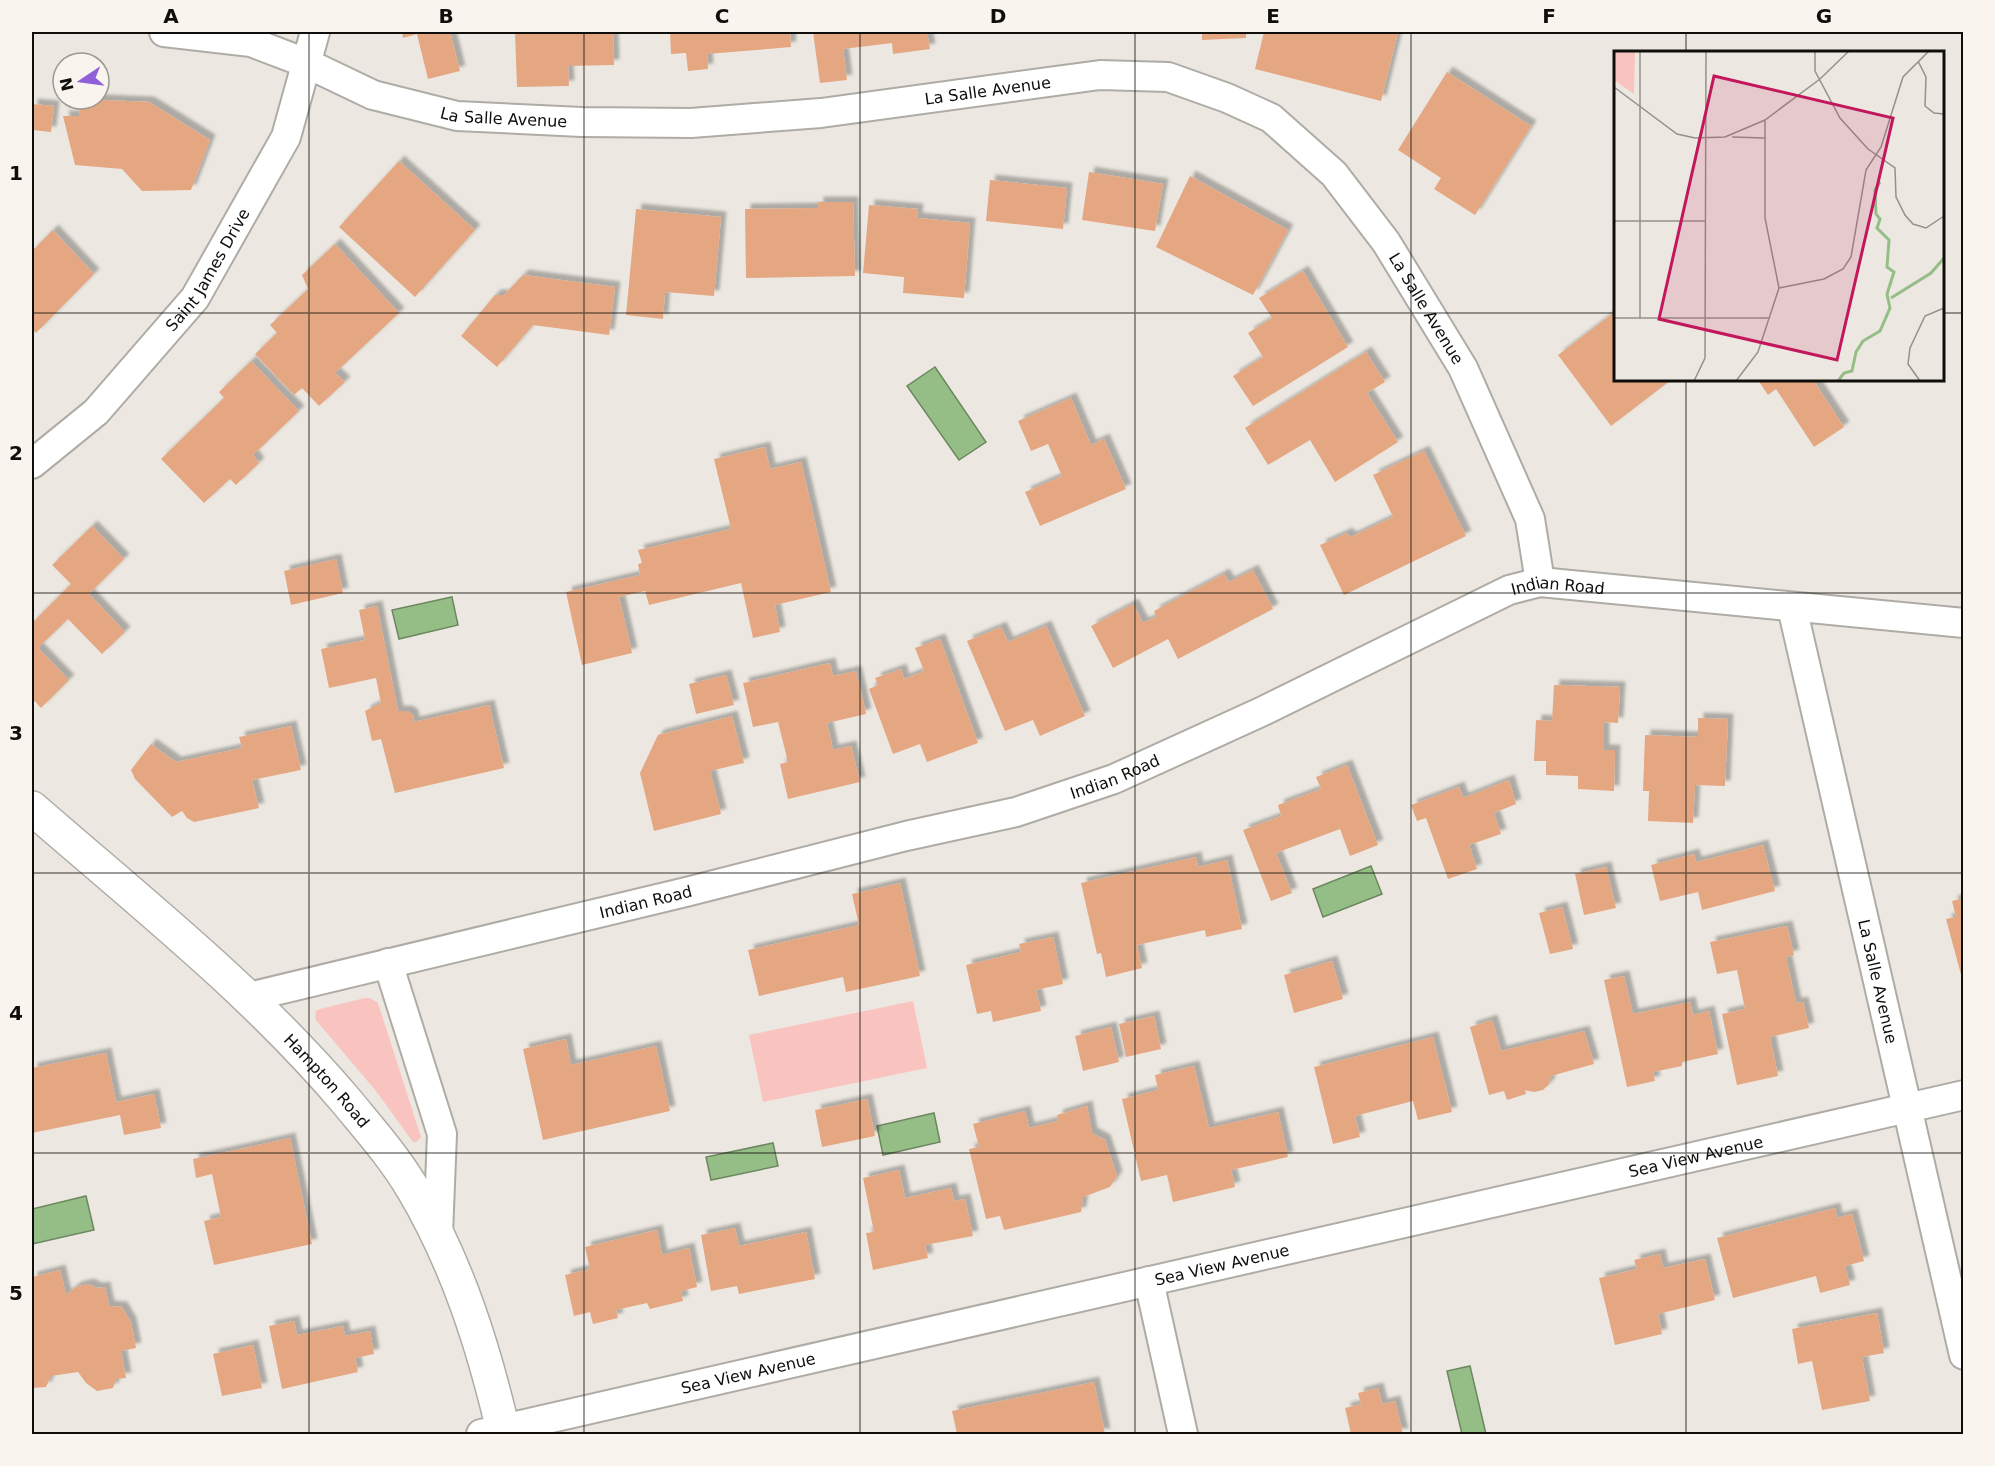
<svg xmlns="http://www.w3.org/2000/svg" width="1995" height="1466" font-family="'DejaVu Sans',sans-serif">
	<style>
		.green { fill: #f9c4c0 }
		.water { fill: #95bd86; stroke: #6d8861; stroke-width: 1.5 }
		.building { fill: #e5a782; filter: url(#shadow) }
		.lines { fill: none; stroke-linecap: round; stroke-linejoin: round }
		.minor-casing { stroke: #afaba5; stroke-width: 32 }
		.tertiary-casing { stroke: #afaba5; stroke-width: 36 }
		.minor { stroke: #fff; stroke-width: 28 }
		.tertiary { stroke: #fff; stroke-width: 33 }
		.grid { fill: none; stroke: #0f0e0b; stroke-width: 1.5; stroke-opacity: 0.55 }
		.labels { text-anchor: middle; stroke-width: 4.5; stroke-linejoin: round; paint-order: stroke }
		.street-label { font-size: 16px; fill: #0f0e0b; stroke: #f9f5ee }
		.inset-river { fill: none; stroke: #95bd86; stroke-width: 3 }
		.inset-road { fill: none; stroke: #94918b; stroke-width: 1.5 }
		.view { fill: #c2185b; fill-opacity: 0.15; stroke: #c2185b; stroke-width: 3 }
		.inset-edge { fill: none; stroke: #0f0e0b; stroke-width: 3 }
		.neatline { fill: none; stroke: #0f0e0b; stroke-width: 2 }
		.grid-label { font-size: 20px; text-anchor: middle; font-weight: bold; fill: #0f0e0b }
	</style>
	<defs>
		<filter id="shadow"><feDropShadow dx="5.5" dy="-5.5" stdDeviation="1.5" flood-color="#0004"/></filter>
	</defs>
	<rect width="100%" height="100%" fill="#ece8e1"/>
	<!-- green -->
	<g class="green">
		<polygon points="365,998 370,998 378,1003 421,1137 416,1142 413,1142 376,1091 315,1019 316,1011 320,1009"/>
		<polygon points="913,1001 927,1068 763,1102 749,1035"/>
	</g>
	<!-- water -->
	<g class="water">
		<polygon points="935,367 986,442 959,460 907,386"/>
		<polygon points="452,597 458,625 399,639 392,610"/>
		<polygon points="1371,866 1382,894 1323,917 1313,889"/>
		<polygon points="934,1113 940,1142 883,1155 877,1126"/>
		<polygon points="773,1143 778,1166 711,1180 706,1157"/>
		<polygon points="86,1196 94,1230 32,1244 32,1209"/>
		<polygon points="1470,1366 1486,1434 1462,1434 1447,1371"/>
	</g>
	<!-- building -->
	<g class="building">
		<polygon points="402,32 450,32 460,71 428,79 417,34 403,38"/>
		<polygon points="515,32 613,32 614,65 568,66 569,86 517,87"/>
		<polygon points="670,32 790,32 791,47 707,54 708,69 688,71 686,53 671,54"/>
		<polygon points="813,32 927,32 930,49 893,54 892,43 843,49 847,80 820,83"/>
		<polygon points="1202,32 1246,32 1246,38 1202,40"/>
		<polygon points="1264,32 1398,32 1381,101 1255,69"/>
		<polygon points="1447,72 1531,126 1475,215 1434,189 1441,178 1398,150"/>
		<polygon points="80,99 149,102 210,140 191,190 142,191 122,169 75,165 63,116 79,116"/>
		<polygon points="32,104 54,106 51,132 32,130"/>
		<polygon points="399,161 475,230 415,297 339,227"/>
		<polygon points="1089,172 1163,184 1155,231 1082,220"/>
		<polygon points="1190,176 1288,230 1253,295 1156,247"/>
		<polygon points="990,180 1067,188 1063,229 986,221"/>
		<polygon points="818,202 853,202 855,276 746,278 745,209 818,208"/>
		<polygon points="869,205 918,209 917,218 970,223 964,298 903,293 904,277 863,273"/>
		<polygon points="636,209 721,217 714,296 665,292 663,319 626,315"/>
		<polygon points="53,230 94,274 36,333 32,329 32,251"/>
		<polygon points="335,244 399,313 335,373 345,382 319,406 302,388 294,395 255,354 277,333 270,325 308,289 302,275"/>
		<polygon points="1303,271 1348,347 1253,406 1233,376 1263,357 1248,333 1272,318 1259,298"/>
		<polygon points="523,275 615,287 609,335 533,325 497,367 461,336 495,295 504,295"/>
		<polygon points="1616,311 1616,380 1671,380 1611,426 1558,355"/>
		<polygon points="1366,352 1385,382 1367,393 1398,442 1335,482 1310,440 1268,465 1245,428"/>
		<polygon points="251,361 299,411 253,455 259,463 236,485 230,479 204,503 161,459 224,398 219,392"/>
		<polygon points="1758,380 1813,380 1844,427 1814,447 1776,389 1768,395"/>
		<polygon points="1071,398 1091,445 1104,439 1126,489 1040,526 1025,492 1062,476 1048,444 1031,451 1018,421"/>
		<polygon points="765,447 770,469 801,462 831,592 775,605 780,632 753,638 741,583 649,605 645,591 619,597 632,653 582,665 566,592 640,575 638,564 642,563 638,550 731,529 714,459"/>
		<polygon points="1424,451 1466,536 1344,595 1320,545 1347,533 1351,537 1393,517 1373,475"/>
		<polygon points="92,526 124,559 89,594 125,632 102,654 68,619 38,648 69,680 41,708 32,698 32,623 71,584 52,565"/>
		<polygon points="336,559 343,593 291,605 284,571"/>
		<polygon points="1253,570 1273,609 1178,659 1168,639 1113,668 1091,626 1133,604 1143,623 1156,617 1154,611 1224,574 1229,582"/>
		<polygon points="377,606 398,711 407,711 413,715 414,722 489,705 504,768 395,793 381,739 372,741 365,711 381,703 376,678 329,688 321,649 365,640 359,610"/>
		<polygon points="1046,626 1085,716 1040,736 1033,720 1005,731 967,641 1001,627 1008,642"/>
		<polygon points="940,639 978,743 927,762 920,744 893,754 869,689 878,685 875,678 901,669 904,679 924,671 915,648"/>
		<polygon points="830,663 833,676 856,671 866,714 827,723 833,750 851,746 860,782 788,799 780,764 788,762 778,722 753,727 743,683"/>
		<polygon points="726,675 734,705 696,714 689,684"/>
		<polygon points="1554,685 1620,687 1618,723 1604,722 1604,750 1615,750 1614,791 1578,789 1578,776 1546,775 1546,761 1534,761 1536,720 1552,721"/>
		<polygon points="732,716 744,763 710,771 721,814 654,831 640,773 658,735"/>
		<polygon points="1698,718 1728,719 1725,786 1695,785 1693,823 1648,821 1649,791 1643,791 1645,735 1698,737"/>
		<polygon points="291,726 301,770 252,780 259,808 194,822 187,818 182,811 172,817 135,779 131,770 151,744 176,762 242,748 239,737"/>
		<polygon points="1347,765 1378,845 1350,856 1340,829 1276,853 1292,893 1271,901 1243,830 1281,816 1278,805 1321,789 1316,777"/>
		<polygon points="1509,780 1516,804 1494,813 1501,834 1469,845 1477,869 1448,879 1426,818 1417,821 1411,805 1459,787 1463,798"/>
		<polygon points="1763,845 1775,891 1702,910 1698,892 1660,901 1651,865 1694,854 1696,862"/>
		<polygon points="1196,857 1198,867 1227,860 1242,929 1206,937 1205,930 1137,945 1142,968 1106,977 1101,953 1097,954 1081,883"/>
		<polygon points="1606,867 1616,908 1584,915 1575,874"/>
		<polygon points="900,883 920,976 846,992 843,977 759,996 748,950 859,925 852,894"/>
		<polygon points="1964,898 1964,982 1963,982 1946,919 1956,917 1952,901"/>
		<polygon points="1562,907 1573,949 1550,954 1539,913"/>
		<polygon points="1787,926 1794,955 1786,957 1796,1003 1803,1002 1809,1028 1770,1037 1778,1076 1737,1085 1722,1014 1745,1009 1737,970 1717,974 1710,942"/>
		<polygon points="1053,937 1063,984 1036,990 1041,1011 993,1022 991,1011 977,1014 966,965 1021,952 1019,944"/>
		<polygon points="1332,961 1343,999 1294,1013 1284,975"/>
		<polygon points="1624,976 1633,1014 1690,1002 1693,1015 1709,1011 1718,1054 1682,1062 1682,1066 1653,1072 1655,1081 1627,1087 1604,980"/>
		<polygon points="1154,1016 1161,1049 1126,1057 1119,1024"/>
		<polygon points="1492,1020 1501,1051 1584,1031 1594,1064 1551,1076 1549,1084 1543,1090 1534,1092 1525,1090 1526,1094 1507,1100 1504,1091 1489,1095 1470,1027"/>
		<polygon points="1111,1027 1119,1062 1083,1071 1075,1036"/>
		<polygon points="1433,1037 1452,1112 1418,1120 1413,1101 1355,1116 1360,1137 1333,1144 1314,1067"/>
		<polygon points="566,1039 571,1065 656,1046 670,1111 543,1140 523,1049"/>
		<polygon points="106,1053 116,1102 154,1094 161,1128 124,1135 120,1115 32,1133 32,1068"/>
		<polygon points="1194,1066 1209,1128 1278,1112 1288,1157 1231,1170 1235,1187 1173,1202 1167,1175 1141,1181 1122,1099 1158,1090 1155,1075"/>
		<polygon points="867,1099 875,1136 822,1147 815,1110"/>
		<polygon points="1087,1106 1092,1133 1105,1140 1117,1176 1110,1187 1083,1197 1081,1212 1004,1230 1000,1216 986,1219 969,1149 979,1147 973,1124 1025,1111 1029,1128 1058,1121 1057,1115"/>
		<polygon points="290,1138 312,1244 214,1265 204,1221 221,1217 212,1174 196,1178 193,1159"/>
		<polygon points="899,1170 905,1198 951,1188 954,1201 965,1199 973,1236 925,1245 928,1258 873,1270 866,1233 874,1232 863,1178"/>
		<polygon points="1835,1208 1837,1218 1852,1214 1864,1261 1845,1266 1850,1285 1820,1293 1816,1276 1733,1298 1717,1238"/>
		<polygon points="735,1228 739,1246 806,1232 815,1279 739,1294 737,1286 711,1291 701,1235"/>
		<polygon points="657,1230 662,1255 689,1248 697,1287 681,1291 683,1301 650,1309 647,1303 616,1310 618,1318 593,1324 590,1312 574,1316 565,1275 590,1269 585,1247"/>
		<polygon points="1660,1254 1663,1268 1705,1259 1715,1300 1658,1314 1662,1334 1615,1345 1599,1278 1637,1269 1634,1260"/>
		<polygon points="60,1270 66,1295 76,1287 88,1284 97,1288 105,1287 109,1306 122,1307 131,1323 136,1348 121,1351 126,1378 116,1379 113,1388 97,1391 86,1383 78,1372 51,1376 46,1387 32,1388 32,1277"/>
		<polygon points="1877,1313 1884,1353 1862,1357 1870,1401 1822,1410 1812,1361 1798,1364 1792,1329"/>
		<polygon points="294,1321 297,1335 343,1326 345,1336 370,1331 374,1354 355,1358 358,1372 282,1389 269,1326"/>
		<polygon points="253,1345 262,1388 222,1396 213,1354"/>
		<polygon points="1094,1382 1105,1434 957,1434 952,1411"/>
		<polygon points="1378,1388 1382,1404 1395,1401 1403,1434 1351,1434 1345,1408 1361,1404 1358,1393"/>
	</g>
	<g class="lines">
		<defs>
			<g id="minor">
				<path id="s1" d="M164,32L251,42L306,63L373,95L457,116L582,122L691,123L821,113L1100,75L1168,77L1227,98L1271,118L1334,174L1386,242L1463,368L1530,519L1540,582"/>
				<path id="s2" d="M32,464L96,412L195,298L286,137L315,32"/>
				<path id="s3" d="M1792,607L1964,1355"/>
				<polyline points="388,963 442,1134 438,1234"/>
				<path id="s4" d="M249,997L686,892L906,836L1016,812L1114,779L1261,712L1509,590L1540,582L1964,623"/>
				<polyline points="1149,1281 1183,1434"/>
				<path id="s5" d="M481,1434L1964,1095"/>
			</g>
			<g id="tertiary">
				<path id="s6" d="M32,808C140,902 254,992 347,1102C370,1130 394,1157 413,1189C458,1265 484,1348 504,1434"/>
			</g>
		</defs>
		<!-- minor casing -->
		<use href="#minor" class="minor-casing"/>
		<!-- tertiary casing -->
		<use href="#tertiary" class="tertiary-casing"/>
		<!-- minor -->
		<use href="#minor" class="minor"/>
		<!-- tertiary -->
		<use href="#tertiary" class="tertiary"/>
	</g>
	<!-- grid -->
	<path class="grid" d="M309,32V1434M584,32V1434M860,32V1434M1135,32V1434M1411,32V1434M1686,32V52M32,313H1616M1942,313H1964M1686,380V1434M32,593H1964M32,873H1964M32,1153H1964"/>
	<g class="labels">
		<!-- street labels -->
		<g class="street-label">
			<text dy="6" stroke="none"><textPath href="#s1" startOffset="840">La Salle Avenue</textPath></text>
			<text dy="6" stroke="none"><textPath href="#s1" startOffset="354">La Salle Avenue</textPath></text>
			<text dy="6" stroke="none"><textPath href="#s2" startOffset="264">Saint James Drive</textPath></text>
			<text dy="6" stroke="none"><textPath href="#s1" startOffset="1380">La Salle Avenue</textPath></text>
			<text dy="6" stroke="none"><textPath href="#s4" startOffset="1380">Indian Road</textPath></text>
			<text dy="6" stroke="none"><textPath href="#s4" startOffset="894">Indian Road</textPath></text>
			<text dy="6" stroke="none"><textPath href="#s4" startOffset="408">Indian Road</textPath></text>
			<text dy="6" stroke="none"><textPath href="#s3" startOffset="384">La Salle Avenue</textPath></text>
			<text dy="6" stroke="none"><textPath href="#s6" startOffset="402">Hampton Road</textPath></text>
			<text dy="6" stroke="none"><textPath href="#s5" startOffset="1246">Sea View Avenue</textPath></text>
			<text dy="6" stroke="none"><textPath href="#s5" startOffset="760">Sea View Avenue</textPath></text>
			<text dy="6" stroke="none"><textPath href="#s5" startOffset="274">Sea View Avenue</textPath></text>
		</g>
	</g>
	<!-- overview -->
	<g transform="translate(1614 51)">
		<rect width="330" height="330" fill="#ece8e1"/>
		<path d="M0,0H21L20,43L0,29Z" fill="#f9c4c0"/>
		<path class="inset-river" d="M277,247L317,222L330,207M224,330L230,322L238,320L242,301L249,290L266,280L276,257L273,243L280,221L273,216L275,189L263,177L266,168L262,163L261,139L266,131"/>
		<path class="inset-road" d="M201,0V20L226,67L254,98L281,117L282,146L291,164L299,173L312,177L330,165M304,10L312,26L311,55L320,62L330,63M0,36L63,83L81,87L111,86L151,69L206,28L235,0M118,86L151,87M0,170H91M165,237L210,228L229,218L237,206L252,119L267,96L289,26L315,0M0,267H155M26,267V0M80,330L91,307L92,0M122,330L144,301L165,237L151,167V69M306,330L294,313L296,297L311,265L330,257"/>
		<path class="view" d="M100,25L279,67L223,309L45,268Z"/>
		<rect width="330" height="330" class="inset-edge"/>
	</g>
	<!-- border -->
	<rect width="1995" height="1466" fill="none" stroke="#f9f5ee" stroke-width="66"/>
	<!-- north arrow -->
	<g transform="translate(81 81) rotate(257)"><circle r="28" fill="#f9f5ee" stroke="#9b9993" stroke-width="1.5"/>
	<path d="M0-4.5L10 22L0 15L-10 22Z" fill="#8f60d9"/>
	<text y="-9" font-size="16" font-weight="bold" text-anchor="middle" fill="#0f0e0b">N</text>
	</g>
	<rect x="33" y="33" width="1929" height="1400" class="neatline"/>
	<g class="grid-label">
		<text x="171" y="23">A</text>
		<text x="446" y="23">B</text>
		<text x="722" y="23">C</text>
		<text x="998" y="23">D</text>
		<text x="1273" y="23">E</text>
		<text x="1549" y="23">F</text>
		<text x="1824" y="23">G</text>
		<text x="16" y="180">1</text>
		<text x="16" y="460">2</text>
		<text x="16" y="740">3</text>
		<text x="16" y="1020">4</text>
		<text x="16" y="1300">5</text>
	</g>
</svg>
